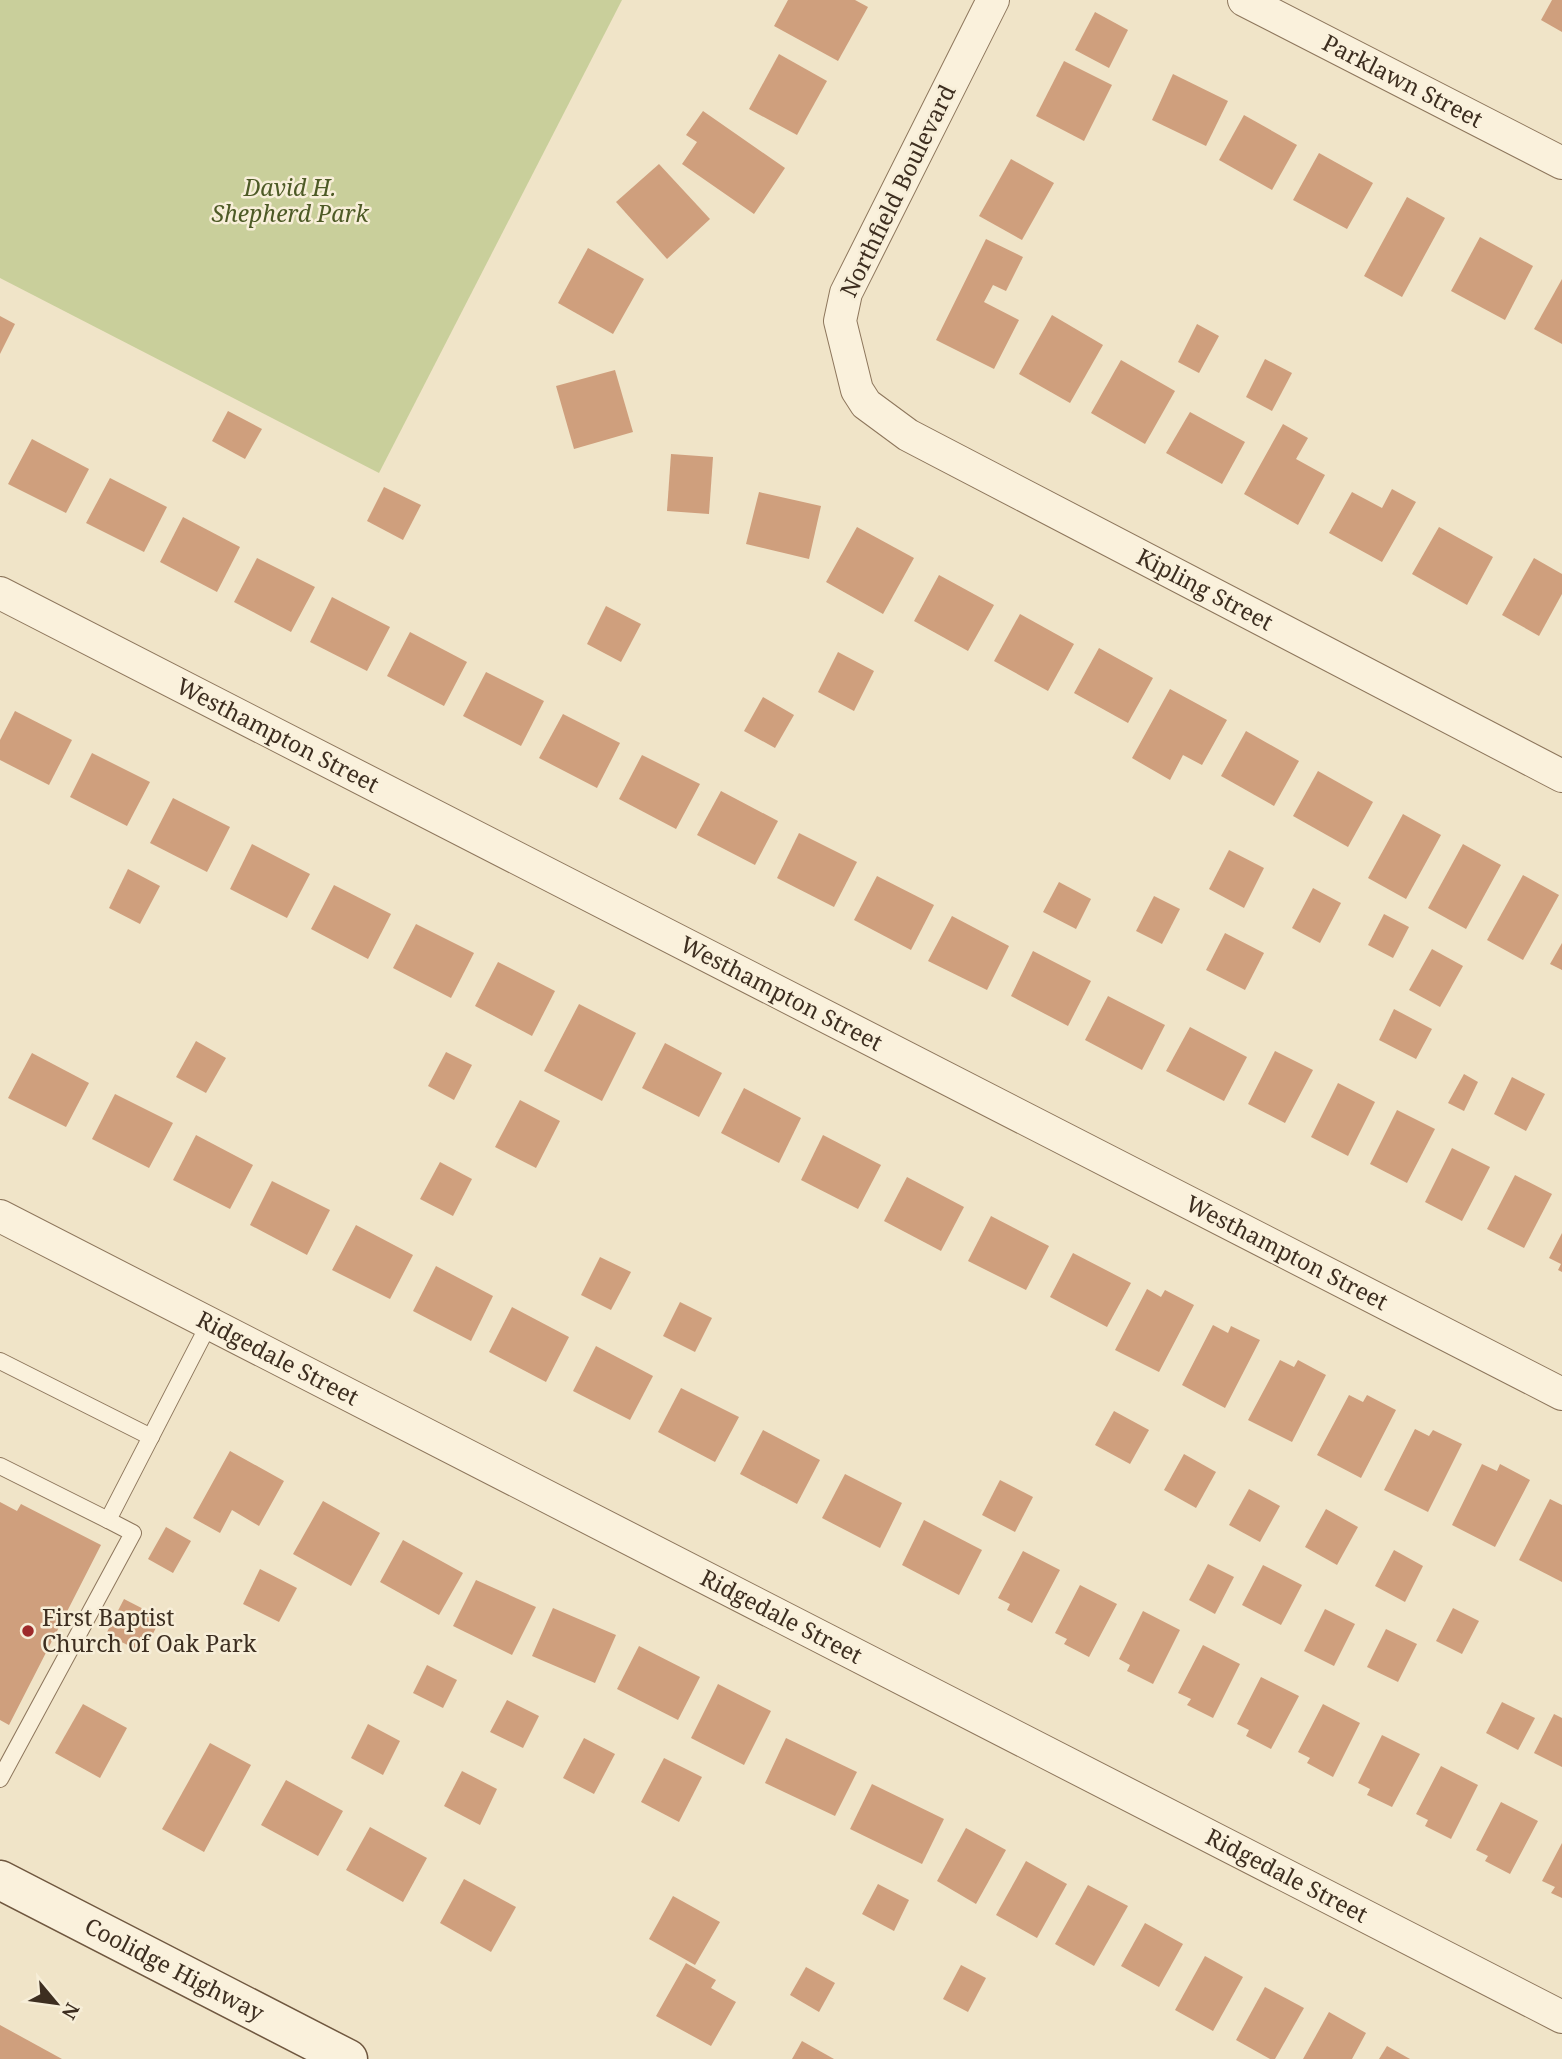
<svg xmlns="http://www.w3.org/2000/svg" width="1562" height="2059" font-family="'Noto Serif',serif">
	<style>
		.green { fill: #c9cf9b }
		.building { fill: #cf9f7d }
		.lines { fill: none; stroke-linecap: round; stroke-linejoin: round }
		.lane-casing { stroke: #8d765c; stroke-width: 18 }
		.street-casing { stroke: #8d765c; stroke-width: 34 }
		.secondary-casing { stroke: #6f573f; stroke-width: 41 }
		.lane { stroke: #faf1dc; stroke-width: 16 }
		.street { stroke: #faf1dc; stroke-width: 32 }
		.secondary { stroke: #faf1dc; stroke-width: 38 }
		.poi-dot { fill: #9e2a2b; stroke: #f7eed8; stroke-width: 2.5 }
		.labels { text-anchor: middle; stroke-width: 5; stroke-linejoin: round; paint-order: stroke }
		.street-label { font-size: 23px; fill: #3d2e20; stroke: #f7eed8 }
		.park-label { font-size: 23px; font-style: italic; fill: #4d5a26; stroke: #f7eed8 }
		.poi-label { font-size: 23px; fill: #3d2e20; stroke: #f7eed8; text-anchor: start }
	</style>
	<rect width="100%" height="100%" fill="#f0e4c8"/>
	<!-- green -->
	<polygon class="green" points="0,0 622,0 379,473 0,278"/>
	<!-- building -->
	<g class="building">
		<polygon points="788,0 855,0 868,7 838,61 774,26"/>
		<polygon points="1552,0 1562,0 1562,32 1541,20"/>
		<polygon points="1095,12 1128,30 1109,68 1075,50"/>
		<polygon points="779,54 827,81 797,135 749,109"/>
		<polygon points="1064,61 1112,85 1084,141 1036,116"/>
		<polygon points="1173,74 1228,101 1206,146 1152,120"/>
		<polygon points="703,111 785,168 754,214 682,164 697,142 686,135"/>
		<polygon points="1244,115 1297,145 1272,190 1219,160"/>
		<polygon points="1319,153 1373,183 1347,229 1293,200"/>
		<polygon points="1011,159 1054,183 1022,240 979,216"/>
		<polygon points="659,164 710,219 667,259 616,202"/>
		<polygon points="1407,197 1445,218 1402,297 1364,276"/>
		<polygon points="1480,237 1533,266 1505,320 1451,291"/>
		<polygon points="986,239 1023,257 1006,291 993,285 984,302 1019,320 994,369 936,340"/>
		<polygon points="588,248 644,279 613,334 558,303"/>
		<polygon points="1562,279 1562,344 1534,329"/>
		<polygon points="1052,315 1103,345 1070,403 1019,374"/>
		<polygon points="0,316 15,324 0,354"/>
		<polygon points="1197,324 1219,336 1199,373 1178,362"/>
		<polygon points="1265,359 1292,373 1272,411 1246,397"/>
		<polygon points="1121,360 1175,391 1145,444 1091,413"/>
		<polygon points="615,370 633,432 574,449 556,386"/>
		<polygon points="228,411 262,429 245,459 212,441"/>
		<polygon points="1190,412 1245,442 1222,484 1166,453"/>
		<polygon points="1283,424 1308,438 1296,459 1325,475 1298,525 1244,494"/>
		<polygon points="32,439 89,469 66,513 8,484"/>
		<polygon points="671,454 713,457 709,514 667,511"/>
		<polygon points="110,478 167,507 144,552 86,523"/>
		<polygon points="384,487 421,505 403,540 367,521"/>
		<polygon points="1392,489 1416,502 1382,562 1329,533 1352,492 1382,508"/>
		<polygon points="759,492 821,506 809,559 746,544"/>
		<polygon points="183,517 240,547 217,592 160,562"/>
		<polygon points="857,527 914,558 883,614 826,582"/>
		<polygon points="1439,527 1493,557 1467,605 1412,574"/>
		<polygon points="257,558 315,587 291,632 234,602"/>
		<polygon points="1534,558 1562,574 1562,594 1539,636 1502,615"/>
		<polygon points="939,575 994,605 968,651 914,621"/>
		<polygon points="332,597 390,627 367,671 310,642"/>
		<polygon points="606,606 641,624 621,662 587,644"/>
		<polygon points="1020,614 1074,644 1048,691 994,661"/>
		<polygon points="410,632 467,662 444,706 387,676"/>
		<polygon points="1099,648 1153,678 1128,723 1074,693"/>
		<polygon points="838,652 874,671 854,711 818,692"/>
		<polygon points="486,672 544,701 521,746 463,716"/>
		<polygon points="1170,689 1227,720 1202,765 1183,755 1170,780 1132,758"/>
		<polygon points="763,697 794,715 775,748 744,731"/>
		<polygon points="15,711 72,740 49,785 0,760 0,740"/>
		<polygon points="563,714 620,743 597,788 539,758"/>
		<polygon points="1246,731 1299,761 1274,806 1221,776"/>
		<polygon points="92,753 150,782 127,826 70,797"/>
		<polygon points="642,755 700,784 676,829 619,799"/>
		<polygon points="1318,771 1373,802 1348,847 1293,816"/>
		<polygon points="721,791 778,821 755,865 697,835"/>
		<polygon points="173,798 230,827 207,872 150,843"/>
		<polygon points="1403,814 1441,835 1406,899 1368,878"/>
		<polygon points="799,833 857,862 834,907 777,878"/>
		<polygon points="252,844 310,874 287,918 230,889"/>
		<polygon points="1463,844 1501,865 1466,929 1428,908"/>
		<polygon points="1229,850 1264,868 1244,908 1209,889"/>
		<polygon points="128,869 160,886 140,924 109,908"/>
		<polygon points="1523,875 1559,895 1523,960 1487,940"/>
		<polygon points="877,876 934,905 911,950 854,920"/>
		<polygon points="1059,882 1091,899 1076,929 1043,912"/>
		<polygon points="334,885 391,914 368,959 311,929"/>
		<polygon points="1313,888 1341,903 1320,943 1292,928"/>
		<polygon points="1154,896 1180,909 1162,944 1136,931"/>
		<polygon points="1384,914 1409,927 1393,958 1368,945"/>
		<polygon points="952,916 1009,946 987,990 928,961"/>
		<polygon points="416,924 474,953 451,998 393,968"/>
		<polygon points="1225,933 1264,953 1245,990 1206,970"/>
		<polygon points="1562,943 1562,970 1550,964"/>
		<polygon points="1432,949 1463,966 1440,1007 1409,990"/>
		<polygon points="1033,951 1091,981 1068,1026 1011,996"/>
		<polygon points="498,962 555,991 532,1036 475,1006"/>
		<polygon points="1108,996 1165,1025 1142,1070 1085,1040"/>
		<polygon points="579,1004 636,1033 602,1101 544,1071"/>
		<polygon points="1394,1009 1432,1029 1416,1059 1379,1040"/>
		<polygon points="1190,1027 1247,1057 1224,1101 1166,1071"/>
		<polygon points="196,1041 226,1058 206,1093 176,1077"/>
		<polygon points="665,1043 722,1073 699,1117 642,1088"/>
		<polygon points="1275,1051 1313,1070 1285,1123 1248,1104"/>
		<polygon points="446,1052 472,1065 454,1100 428,1086"/>
		<polygon points="32,1053 89,1083 66,1127 8,1098"/>
		<polygon points="1464,1074 1478,1082 1464,1111 1448,1103"/>
		<polygon points="1512,1077 1545,1094 1526,1131 1494,1114"/>
		<polygon points="1338,1083 1375,1102 1348,1156 1311,1137"/>
		<polygon points="744,1088 801,1118 779,1163 721,1133"/>
		<polygon points="115,1094 173,1123 149,1168 92,1139"/>
		<polygon points="520,1100 560,1121 536,1168 495,1147"/>
		<polygon points="1397,1110 1435,1129 1407,1183 1370,1164"/>
		<polygon points="196,1135 253,1165 230,1209 173,1180"/>
		<polygon points="823,1135 881,1165 858,1209 801,1180"/>
		<polygon points="1452,1148 1490,1167 1462,1221 1425,1202"/>
		<polygon points="440,1162 472,1179 453,1216 420,1199"/>
		<polygon points="1515,1175 1552,1194 1524,1248 1487,1229"/>
		<polygon points="907,1177 964,1207 941,1251 884,1221"/>
		<polygon points="272,1181 330,1210 307,1255 250,1225"/>
		<polygon points="991,1216 1049,1246 1026,1290 968,1261"/>
		<polygon points="356,1225 413,1255 390,1299 332,1270"/>
		<polygon points="1562,1233 1562,1272 1558,1270 1561,1264 1549,1258"/>
		<polygon points="1073,1253 1131,1283 1107,1327 1050,1297"/>
		<polygon points="600,1257 631,1272 611,1310 581,1295"/>
		<polygon points="436,1266 493,1296 471,1341 413,1311"/>
		<polygon points="1147,1289 1161,1297 1165,1290 1194,1305 1159,1372 1115,1350"/>
		<polygon points="680,1302 712,1318 695,1352 663,1336"/>
		<polygon points="512,1307 569,1337 546,1382 489,1352"/>
		<polygon points="1213,1325 1228,1333 1231,1326 1260,1340 1225,1408 1182,1385"/>
		<polygon points="596,1346 653,1376 630,1420 573,1391"/>
		<polygon points="1280,1360 1294,1367 1298,1360 1326,1375 1292,1442 1248,1420"/>
		<polygon points="681,1388 739,1417 715,1462 658,1432"/>
		<polygon points="1349,1395 1363,1402 1367,1395 1396,1410 1361,1478 1317,1455"/>
		<polygon points="1114,1411 1149,1430 1130,1464 1095,1445"/>
		<polygon points="1415,1429 1429,1436 1433,1430 1462,1444 1428,1512 1384,1490"/>
		<polygon points="763,1430 820,1460 797,1504 740,1474"/>
		<polygon points="230,1451 284,1481 259,1526 232,1510 220,1533 193,1518"/>
		<polygon points="1184,1454 1216,1472 1196,1508 1164,1490"/>
		<polygon points="1482,1464 1497,1471 1500,1464 1530,1480 1495,1547 1452,1525"/>
		<polygon points="845,1474 902,1503 880,1548 822,1518"/>
		<polygon points="1000,1480 1033,1497 1015,1532 982,1515"/>
		<polygon points="1249,1489 1280,1506 1260,1542 1229,1525"/>
		<polygon points="1550,1499 1562,1505 1562,1582 1519,1560"/>
		<polygon points="323,1501 380,1533 351,1586 293,1554"/>
		<polygon points="0,1502 17,1511 21,1504 101,1545 9,1725 0,1720"/>
		<polygon points="1326,1509 1358,1527 1337,1565 1305,1547"/>
		<polygon points="924,1520 982,1550 959,1595 902,1565"/>
		<polygon points="166,1527 191,1541 173,1573 148,1559"/>
		<polygon points="403,1540 463,1573 439,1615 380,1582"/>
		<polygon points="1394,1550 1423,1566 1405,1602 1375,1586"/>
		<polygon points="1023,1551 1060,1570 1032,1623 1007,1610 1010,1604 998,1598"/>
		<polygon points="1208,1564 1234,1577 1215,1614 1189,1600"/>
		<polygon points="1263,1565 1302,1585 1281,1625 1242,1605"/>
		<polygon points="260,1569 297,1588 279,1622 243,1604"/>
		<polygon points="476,1580 536,1607 512,1655 453,1626"/>
		<polygon points="1080,1585 1117,1604 1089,1657 1064,1644 1067,1639 1055,1633"/>
		<polygon points="124,1599 161,1618 143,1653 106,1634"/>
		<polygon points="553,1608 616,1635 595,1683 532,1656"/>
		<polygon points="1453,1608 1479,1621 1462,1654 1436,1641"/>
		<polygon points="1325,1609 1355,1624 1334,1666 1304,1651"/>
		<polygon points="1143,1611 1180,1630 1153,1684 1127,1671 1130,1665 1119,1659"/>
		<polygon points="1386,1629 1417,1644 1398,1682 1367,1667"/>
		<polygon points="1203,1645 1240,1664 1213,1718 1187,1705 1191,1699 1178,1693"/>
		<polygon points="639,1646 700,1677 678,1720 617,1689"/>
		<polygon points="427,1665 457,1680 443,1708 413,1693"/>
		<polygon points="1261,1677 1299,1696 1271,1749 1246,1736 1249,1730 1237,1724"/>
		<polygon points="718,1684 771,1711 744,1765 691,1738"/>
		<polygon points="507,1700 539,1716 523,1748 490,1732"/>
		<polygon points="1502,1702 1535,1718 1518,1750 1486,1733"/>
		<polygon points="83,1704 127,1728 100,1778 55,1753"/>
		<polygon points="1323,1704 1360,1723 1333,1777 1307,1763 1310,1758 1298,1752"/>
		<polygon points="1554,1714 1562,1718 1562,1767 1534,1753"/>
		<polygon points="368,1724 400,1741 383,1775 351,1758"/>
		<polygon points="1382,1735 1420,1754 1392,1807 1367,1795 1370,1789 1358,1783"/>
		<polygon points="584,1738 615,1754 594,1794 563,1778"/>
		<polygon points="786,1738 857,1772 835,1816 765,1783"/>
		<polygon points="210,1743 251,1765 204,1852 162,1829"/>
		<polygon points="664,1758 702,1777 679,1822 641,1802"/>
		<polygon points="1441,1766 1478,1785 1451,1839 1425,1826 1428,1820 1416,1814"/>
		<polygon points="462,1771 497,1789 480,1825 444,1806"/>
		<polygon points="286,1780 343,1811 318,1856 261,1825"/>
		<polygon points="872,1784 944,1819 922,1864 850,1829"/>
		<polygon points="1501,1802 1538,1821 1510,1874 1485,1861 1488,1856 1476,1850"/>
		<polygon points="370,1827 427,1858 403,1902 346,1870"/>
		<polygon points="966,1828 1006,1850 976,1904 937,1881"/>
		<polygon points="1562,1843 1562,1898 1551,1893 1555,1887 1542,1881"/>
		<polygon points="1026,1861 1067,1884 1037,1938 996,1915"/>
		<polygon points="464,1879 516,1907 491,1952 440,1923"/>
		<polygon points="878,1884 909,1900 894,1931 862,1914"/>
		<polygon points="1088,1885 1128,1906 1094,1966 1055,1944"/>
		<polygon points="673,1896 720,1922 695,1965 649,1939"/>
		<polygon points="1145,1923 1183,1944 1159,1987 1121,1966"/>
		<polygon points="1205,1956 1243,1977 1213,2031 1175,2010"/>
		<polygon points="686,1963 716,1980 711,1988 736,2002 711,2046 656,2016"/>
		<polygon points="961,1965 986,1978 968,2012 943,1999"/>
		<polygon points="806,1967 835,1983 819,2012 790,1995"/>
		<polygon points="1265,1987 1304,2008 1275,2059 1270,2059 1236,2040"/>
		<polygon points="1329,2012 1366,2033 1352,2059 1303,2059"/>
		<polygon points="0,2025 62,2059 0,2059"/>
		<polygon points="802,2041 834,2059 792,2059"/>
		<polygon points="1387,2046 1410,2059 1379,2059"/>
	</g>
	<g class="lines">
		<defs>
			<g id="lane">
				<polyline points="0,1361 151,1437"/>
				<polyline points="0,1466 108,1520 209,1324"/>
				<polyline points="0,1779 133,1533 108,1520"/>
			</g>
			<g id="street">
				<path id="s1" d="M993,0L846,293L840,321L857,390L866,404L908,435L1562,776"/>
				<path id="s2" d="M1244,0L1562,163"/>
				<path id="s3" d="M0,593L1562,1394"/>
				<path id="s4" d="M0,1216L1562,2017"/>
			</g>
			<g id="secondary">
				<path id="s5" d="M0,1880L348,2059"/>
			</g>
		</defs>
		<!-- lane casing -->
		<use href="#lane" class="lane-casing"/>
		<!-- street casing -->
		<use href="#street" class="street-casing"/>
		<!-- secondary casing -->
		<use href="#secondary" class="secondary-casing"/>
		<!-- lane -->
		<use href="#lane" class="lane"/>
		<!-- street -->
		<use href="#street" class="street"/>
		<!-- secondary -->
		<use href="#secondary" class="secondary"/>
	</g>
	<!-- markers -->
	<circle class="poi-dot" cx="28" cy="1631" r="7"/>
	<g class="labels">
		<!-- street labels -->
		<g class="street-label">
			<text dy="8" stroke="none"><textPath href="#s2" startOffset="178">Parklawn Street</textPath></text>
			<text transform="translate(898 191) rotate(-64)" y="8">Northfield Boulevard</text>
			<text dy="8" stroke="none"><textPath href="#s1" startOffset="831">Kipling Street</textPath></text>
			<text dy="8" stroke="none"><textPath href="#s3" startOffset="312">Westhampton Street</textPath></text>
			<text dy="8" stroke="none"><textPath href="#s3" startOffset="878">Westhampton Street</textPath></text>
			<text dy="8" stroke="none"><textPath href="#s3" startOffset="1446">Westhampton Street</textPath></text>
			<text dy="8" stroke="none"><textPath href="#s4" startOffset="312">Ridgedale Street</textPath></text>
			<text dy="8" stroke="none"><textPath href="#s4" startOffset="878">Ridgedale Street</textPath></text>
			<text dy="8" stroke="none"><textPath href="#s4" startOffset="1446">Ridgedale Street</textPath></text>
			<text dy="8" stroke="none"><textPath href="#s5" startOffset="196">Coolidge Highway</textPath></text>
		</g>
		<!-- park labels -->
		<g class="park-label">
			<text x="290" y="196">David H.<tspan x="290" dy="26">Shepherd Park</tspan></text>
		</g>
		<!-- poi labels -->
		<g class="poi-label">
			<text x="42" y="1626">First Baptist<tspan x="42" dy="26">Church of Oak Park</tspan></text>
		</g>
	</g>
	<!-- north arrow -->
	<g transform="translate(56 2003) rotate(119)" stroke="#f7eed8" stroke-width="5" paint-order="stroke">
	<path d="M0-5L12 26L0 18L-12 26Z" fill="#3d2e20"/>
	<text y="-10" font-size="19" font-weight="bold" text-anchor="middle" fill="#3d2e20">N</text>
	</g>
</svg>
